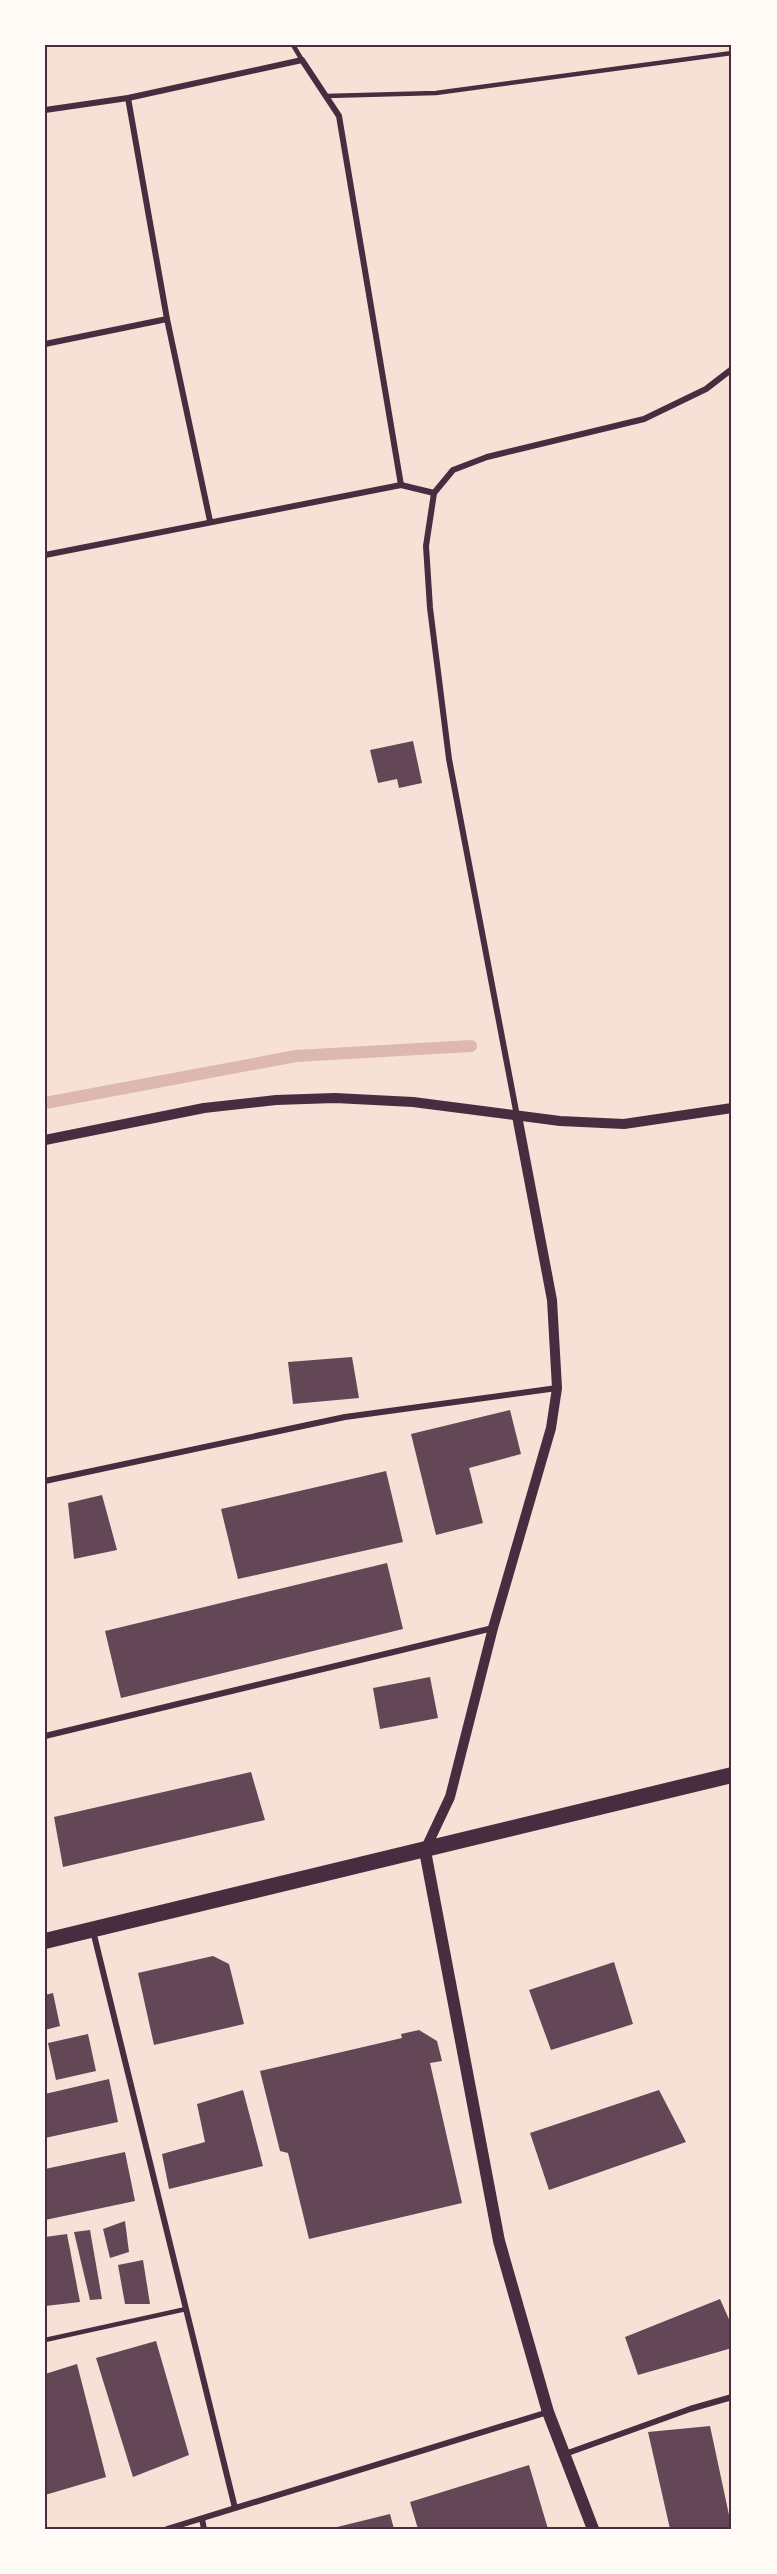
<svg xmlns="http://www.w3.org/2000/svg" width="777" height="2574" font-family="Figtree,sans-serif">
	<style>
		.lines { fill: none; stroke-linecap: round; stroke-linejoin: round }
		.stream { stroke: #dcb8b0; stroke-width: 12 }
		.building { fill: #644757 }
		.service { stroke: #4a2c40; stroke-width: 4.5 }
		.minor { stroke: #4a2c40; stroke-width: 6 }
		.tertiary { stroke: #4a2c40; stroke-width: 10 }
		.secondary { stroke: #4a2c40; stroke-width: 12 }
		.trunk { stroke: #4a2c40; stroke-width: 16 }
		.neatline { fill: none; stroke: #4a2c40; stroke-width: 2 }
	</style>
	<rect width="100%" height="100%" fill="#f7e1d7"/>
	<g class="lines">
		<!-- stream -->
		<polyline class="stream" points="45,1103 296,1056 471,1046"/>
	</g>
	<!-- building -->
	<g class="building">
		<polygon points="413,741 422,783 399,788 397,779 378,783 370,750"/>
		<polygon points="352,1357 359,1398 293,1404 288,1362"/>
		<polygon points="510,1410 521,1454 469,1468 483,1523 436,1535 411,1434"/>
		<polygon points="386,1471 403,1542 238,1579 221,1509"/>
		<polygon points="102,1495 117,1550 74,1559 68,1503"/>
		<polygon points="387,1563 403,1629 121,1698 105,1631"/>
		<polygon points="430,1677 438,1718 380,1729 373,1688"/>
		<polygon points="251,1772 265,1820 63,1867 54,1817"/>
		<polygon points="213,1956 229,1964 244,2024 154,2045 138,1973"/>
		<polygon points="614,1962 633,2024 551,2050 529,1990"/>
		<polygon points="53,1993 60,2026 45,2030 45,1995"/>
		<polygon points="419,2030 437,2041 442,2061 430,2063 462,2203 309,2239 288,2153 280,2151 260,2071 402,2038 401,2034"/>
		<polygon points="88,2034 96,2071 56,2080 48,2043"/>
		<polygon points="109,2079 118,2122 45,2138 45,2094"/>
		<polygon points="243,2090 263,2166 169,2189 162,2154 205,2142 197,2104"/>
		<polygon points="659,2090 686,2142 549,2190 530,2133"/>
		<polygon points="125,2152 135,2201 45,2220 45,2169"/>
		<polygon points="125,2221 129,2252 110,2258 103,2229"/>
		<polygon points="90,2230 102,2299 90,2300 74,2232"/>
		<polygon points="67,2234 80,2302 45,2306 45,2237"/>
		<polygon points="143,2260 150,2304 125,2304 118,2265"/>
		<polygon points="720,2299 732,2326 732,2348 638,2375 625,2337"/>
		<polygon points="156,2341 189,2455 133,2477 96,2358"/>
		<polygon points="77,2364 106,2477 45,2495 45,2374"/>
		<polygon points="710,2426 732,2529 670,2529 648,2432"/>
		<polygon points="529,2465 548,2529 418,2529 410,2502"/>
		<polygon points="390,2514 394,2529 333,2529 333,2528"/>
	</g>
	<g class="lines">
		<!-- service -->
		<g class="service">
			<polyline points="293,45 302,60"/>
			<polyline points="326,96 436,93 732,53"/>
			<polyline points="45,2340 186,2309"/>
		</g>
		<!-- minor -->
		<g class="minor">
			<polyline points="128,98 167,319 210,521"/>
			<polyline points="45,110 128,98 302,60 339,116 401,485"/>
			<polyline points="45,344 167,319"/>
			<polyline points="45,555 401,485 434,493"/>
			<polyline points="517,1116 449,759 430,608 426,546 434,493 453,470 487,457 644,419 706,389 732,369"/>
			<polyline points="45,1481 345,1417 557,1388"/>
			<polyline points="45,1736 493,1628"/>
			<polyline points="93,1931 235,2508"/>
			<polyline points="565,2454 690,2409 732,2397"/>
			<polyline points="202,2519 204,2529"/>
			<polyline points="167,2529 548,2412"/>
		</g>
		<!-- tertiary -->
		<g class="tertiary">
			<polyline points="45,1140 204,1108 276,1100 335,1098 413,1102 560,1121 624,1124 732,1108"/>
			<polyline points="425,1850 450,1797 493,1628 551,1428 557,1388 552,1300 517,1116"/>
		</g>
		<!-- secondary -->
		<polyline class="secondary" points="425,1851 499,2241 548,2412 593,2529"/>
		<!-- trunk -->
		<polyline class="trunk" points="45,1941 732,1775"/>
	</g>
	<!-- border -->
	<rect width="777" height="2574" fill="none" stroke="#fffaf5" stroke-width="93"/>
	<rect x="46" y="46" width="684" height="2482" class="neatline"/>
</svg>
